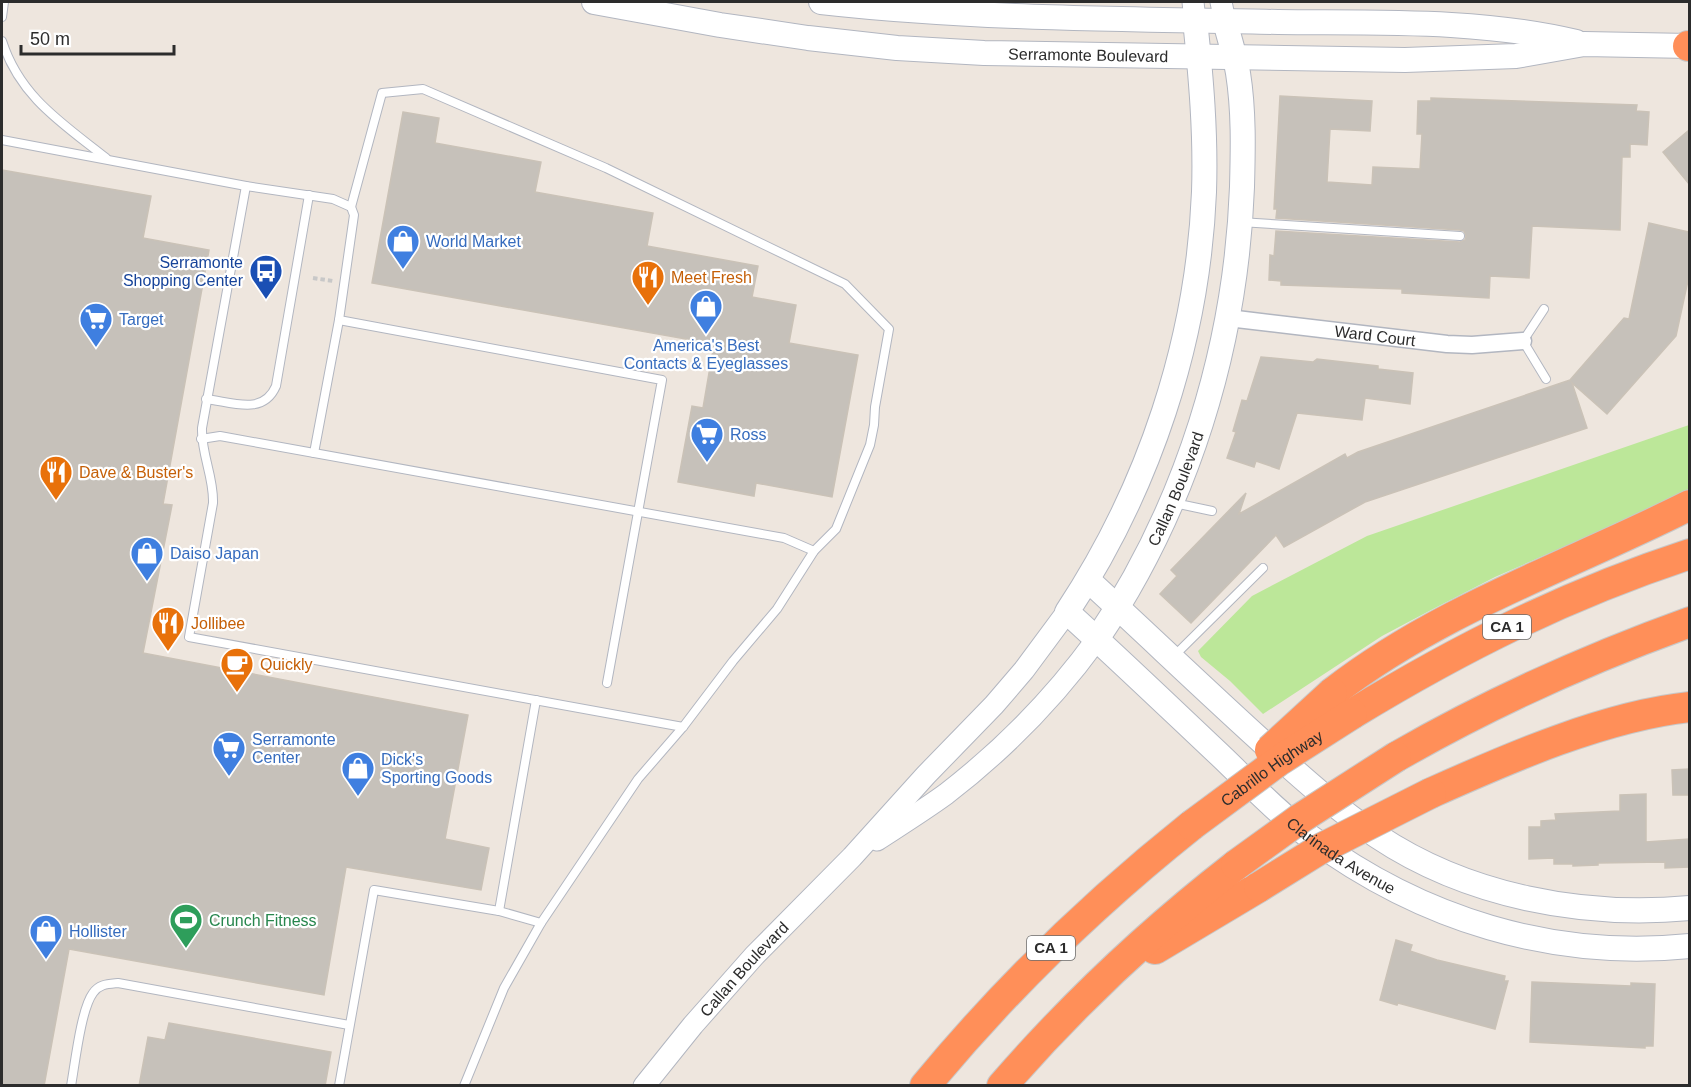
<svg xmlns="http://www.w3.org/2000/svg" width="1691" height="1087" font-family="Helvetica,sans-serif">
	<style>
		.green { fill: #bce799 }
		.building { fill: #c6c1ba; stroke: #cac2b7; stroke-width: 1.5 }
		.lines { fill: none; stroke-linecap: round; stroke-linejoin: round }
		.service-casing { stroke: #b2b6c0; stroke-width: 10 }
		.minor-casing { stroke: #b2b6c0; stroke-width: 19 }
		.tertiary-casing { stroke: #b2b6c0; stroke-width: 23 }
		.secondary-casing { stroke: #b2b6c0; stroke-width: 26 }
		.motorway-casing { stroke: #c8c8c8; stroke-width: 32 }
		.path { stroke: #c8c8c8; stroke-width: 4; stroke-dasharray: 4.5 3; stroke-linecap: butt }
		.service { stroke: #fff; stroke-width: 8 }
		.minor { stroke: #fff; stroke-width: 16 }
		.tertiary { stroke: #fff; stroke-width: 21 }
		.secondary { stroke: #fff; stroke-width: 24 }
		.motorway { stroke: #ff8f59; stroke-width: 30 }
		.motorway-bridge-casing { stroke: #c8c8c8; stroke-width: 32; stroke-linecap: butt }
		.motorway-bridge { stroke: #ff8f59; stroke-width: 30 }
		.labels { text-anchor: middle; stroke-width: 4.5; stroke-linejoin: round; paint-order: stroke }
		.shield { fill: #fff; stroke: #6b6b6b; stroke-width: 1.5 }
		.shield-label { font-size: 15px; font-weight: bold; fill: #2c2c2c }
		.street-label { font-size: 16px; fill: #2c2c2c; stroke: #fff }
		.shop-label { font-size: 16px; fill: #366cbe; stroke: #fff; text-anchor: start }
		.transit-label { font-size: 16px; fill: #164399; stroke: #fff; text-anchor: end }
		.food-label { font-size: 16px; fill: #c56008; stroke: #fff; text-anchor: start }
		.leisure-label { font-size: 16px; fill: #27864d; stroke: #fff; text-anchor: start }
	</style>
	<rect width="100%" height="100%" fill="#eee6de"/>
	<!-- green -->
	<polygon class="green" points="1689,425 1689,489 1621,522 1495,577 1431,610 1382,636 1263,714 1230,681 1201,657 1198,651 1252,596 1367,536"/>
	<!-- building -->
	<g class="building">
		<polygon points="1280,96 1372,101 1370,131 1330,129 1327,182 1372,185 1373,167 1420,169 1422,134 1417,134 1418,101 1431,101 1431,98 1637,105 1636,111 1649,112 1647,145 1630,144 1630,157 1622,157 1620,230 1532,226 1529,278 1490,276 1489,298 1402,293 1402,289 1281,285 1281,281 1269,280 1270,255 1274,256 1276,231 1460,242 1465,240 1466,236 1464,231 1460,230 1276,218 1277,209 1274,209"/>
		<polygon points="403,112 439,118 435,143 541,162 535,192 653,213 647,246 758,266 752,297 796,305 789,343 858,355 832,497 756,483 754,496 678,482 692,406 703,408 714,344 372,283"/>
		<polygon points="1689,130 1689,184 1663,152"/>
		<polygon points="2,170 151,196 143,238 209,250 163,504 172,505 143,653 468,715 445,839 489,848 481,890 346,867 324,995 69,949 44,1086 2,1086"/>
		<polygon points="1649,223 1689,232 1689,276 1676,336 1607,414 1572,383 1587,428 1365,502 1284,547 1276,535 1191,623 1160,594 1177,576 1171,570 1246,493 1239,514 1345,454 1347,458 1358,452 1570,380 1624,318 1629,319"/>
		<polygon points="1261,357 1313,362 1317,359 1378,366 1378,369 1413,373 1410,404 1365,398 1362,420 1297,413 1279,469 1256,461 1254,467 1227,458 1236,432 1233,431 1242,400 1247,401"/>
		<polygon points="1689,769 1689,795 1673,795 1672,770"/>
		<polygon points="1646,794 1646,842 1689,839 1689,867 1665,868 1665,862 1598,863 1598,865 1573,866 1573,864 1554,864 1554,858 1529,859 1529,827 1541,827 1541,821 1556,820 1555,814 1620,811 1620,795"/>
		<polygon points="1396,940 1412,945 1410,951 1437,960 1505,976 1504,981 1508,981 1495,1029 1398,1003 1397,1005 1380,1000"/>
		<polygon points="1532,982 1631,986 1631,983 1655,984 1653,1046 1645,1046 1645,1048 1530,1042"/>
		<polygon points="169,1023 331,1052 325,1086 139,1086 148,1037 165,1040"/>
	</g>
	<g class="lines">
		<defs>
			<g id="service">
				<polyline points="2,17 4,2"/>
				<path d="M2,41C20,97 62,123 106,158"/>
				<polyline points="2,140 246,186 333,199 351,207 354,215 339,320 314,453"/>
				<path d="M246,186L202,428C201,454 214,477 213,503L189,637L683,727"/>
				<polyline points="351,207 382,93 423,89 606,168 845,284 889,329 875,407 874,425 870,445 836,529 814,551 777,609 733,661 683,727 638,779 541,923 504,988 464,1086"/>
				<polyline points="1240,222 1460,236"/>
				<polyline points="1544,309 1523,341 1546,379"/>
				<polyline points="339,320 662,380 607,683"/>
				<path d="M206,399C232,402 263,416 276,386L309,195"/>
				<polyline points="201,439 220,436 784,538 814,551"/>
				<polyline points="1174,503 1212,511"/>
				<polyline points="1172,658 1263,568"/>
				<polyline points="499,911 536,700"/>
				<path d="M71,1086C75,1064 81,1009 93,993C99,984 108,984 118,983L349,1025"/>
				<polyline points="339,1086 374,890 499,911 541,923"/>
			</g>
			<g id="minor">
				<path id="s1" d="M1228,318L1447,344L1472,345L1523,341"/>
			</g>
			<g id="tertiary">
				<polyline points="1193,2 1195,20"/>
				<polyline points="1221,2 1225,21"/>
				<path d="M877,840C900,825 924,810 946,794C1003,750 1055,697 1097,639"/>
				<path id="s2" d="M644,1086L693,1025L754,956L852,857L926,775L994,705L1024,670L1067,612"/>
			</g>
			<g id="secondary">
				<path id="s3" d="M594,2L720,25L808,38L897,48L984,53L1405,60L1516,56L1584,44L1690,46"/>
				<path d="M821,2C973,19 1126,19 1278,22C1377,23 1479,19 1576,42"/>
				<path id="s4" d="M1195,20C1201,77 1206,134 1204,192C1198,341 1149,488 1067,612C1120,660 1171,709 1223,758C1251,785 1279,814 1310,837C1421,919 1552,960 1690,946"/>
				<path d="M1088,580C1148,635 1207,692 1268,747C1302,778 1338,810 1377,836C1467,896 1582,918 1690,908"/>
				<path id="s5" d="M1097,639C1187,506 1236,347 1242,187C1243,149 1244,111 1238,73C1235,55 1229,38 1225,21"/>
			</g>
			<g id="motorway">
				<polyline points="1688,46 1690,46"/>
				<path d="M1332,693C1440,609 1569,566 1690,505"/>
				<path d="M1352,714C1462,647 1568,594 1690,554"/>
				<path d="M1396,757C1490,703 1587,659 1690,622"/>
				<path d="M1431,793C1509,758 1605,716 1690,707"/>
				<polyline points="1155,949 1259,887"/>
				<path d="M925,1086C1005,989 1094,903 1192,825"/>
				<path d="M1002,1086C1073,1004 1151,931 1236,865"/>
			</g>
		</defs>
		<!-- service casing -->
		<use href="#service" class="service-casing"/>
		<!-- minor casing -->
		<use href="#minor" class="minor-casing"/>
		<!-- tertiary casing -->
		<use href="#tertiary" class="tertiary-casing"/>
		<!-- secondary casing -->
		<use href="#secondary" class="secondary-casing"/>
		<!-- motorway casing -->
		<use href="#motorway" class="motorway-casing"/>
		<!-- path -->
		<polyline class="path" points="313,278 333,281"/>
		<!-- service -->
		<use href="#service" class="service"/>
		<!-- minor -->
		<use href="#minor" class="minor"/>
		<!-- tertiary -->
		<use href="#tertiary" class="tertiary"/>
		<!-- secondary -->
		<use href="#secondary" class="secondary"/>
		<!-- motorway -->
		<use href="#motorway" class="motorway"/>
		<defs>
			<g id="motorway-bridge">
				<polyline points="1270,750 1332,693"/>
				<path id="s6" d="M1192,825L1280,760L1352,714"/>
				<polyline points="1236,865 1301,818 1396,757"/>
				<polyline points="1259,887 1322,848 1431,793"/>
			</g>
		</defs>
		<!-- motorway-bridge casing -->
		<use href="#motorway-bridge" class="motorway-bridge-casing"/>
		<!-- motorway-bridge -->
		<use href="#motorway-bridge" class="motorway-bridge"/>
	</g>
	<!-- icons -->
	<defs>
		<symbol id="shop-pin" viewBox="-11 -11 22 30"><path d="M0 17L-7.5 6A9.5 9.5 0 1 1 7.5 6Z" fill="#3f7fe0" stroke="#fff"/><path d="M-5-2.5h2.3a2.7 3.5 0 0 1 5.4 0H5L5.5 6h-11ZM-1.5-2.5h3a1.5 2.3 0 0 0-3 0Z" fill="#fff"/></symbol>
		<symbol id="bus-pin" viewBox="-11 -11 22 30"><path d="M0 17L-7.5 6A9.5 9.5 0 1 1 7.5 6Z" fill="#1a4fb4" stroke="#fff"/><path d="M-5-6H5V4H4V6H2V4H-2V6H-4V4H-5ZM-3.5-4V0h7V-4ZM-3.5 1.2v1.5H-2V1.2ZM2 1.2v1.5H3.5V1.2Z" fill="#fff"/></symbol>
		<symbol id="restaurant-pin" viewBox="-11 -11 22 30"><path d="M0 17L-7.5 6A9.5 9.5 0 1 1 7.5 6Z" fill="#e8710a" stroke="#fff"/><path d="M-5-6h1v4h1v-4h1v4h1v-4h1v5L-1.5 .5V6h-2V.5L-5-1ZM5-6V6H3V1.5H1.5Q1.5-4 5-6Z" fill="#fff"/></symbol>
		<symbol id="supermarket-pin" viewBox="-11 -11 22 30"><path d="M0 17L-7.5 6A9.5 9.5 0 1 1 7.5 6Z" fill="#3f7fe0" stroke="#fff"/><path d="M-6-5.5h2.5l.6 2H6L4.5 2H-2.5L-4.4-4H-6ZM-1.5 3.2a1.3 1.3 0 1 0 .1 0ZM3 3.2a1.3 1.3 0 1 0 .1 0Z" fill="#fff"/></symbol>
		<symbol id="cafe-pin" viewBox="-11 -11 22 30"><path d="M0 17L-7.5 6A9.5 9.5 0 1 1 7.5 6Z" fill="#e8710a" stroke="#fff"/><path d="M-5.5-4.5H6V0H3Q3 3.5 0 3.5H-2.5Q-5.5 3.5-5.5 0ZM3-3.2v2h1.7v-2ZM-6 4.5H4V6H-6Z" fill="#fff"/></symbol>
		<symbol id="stadium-pin" viewBox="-11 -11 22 30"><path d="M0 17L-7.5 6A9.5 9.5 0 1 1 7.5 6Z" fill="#2e9e5b" stroke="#fff"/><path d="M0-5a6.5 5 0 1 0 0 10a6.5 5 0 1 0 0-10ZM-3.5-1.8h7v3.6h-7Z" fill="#fff"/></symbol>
	</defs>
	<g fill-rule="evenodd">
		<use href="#shop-pin" x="384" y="222" width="38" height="52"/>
		<use href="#bus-pin" x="247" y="252" width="38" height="52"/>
		<use href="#restaurant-pin" x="629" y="258" width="38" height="52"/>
		<use href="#shop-pin" x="687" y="287" width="38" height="52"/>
		<use href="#supermarket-pin" x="77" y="300" width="38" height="52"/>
		<use href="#supermarket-pin" x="688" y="415" width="38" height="52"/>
		<use href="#restaurant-pin" x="37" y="453" width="38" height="52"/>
		<use href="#shop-pin" x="128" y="534" width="38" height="52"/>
		<use href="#restaurant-pin" x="149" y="604" width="38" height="52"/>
		<use href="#cafe-pin" x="218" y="645" width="38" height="52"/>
		<use href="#supermarket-pin" x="210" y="729" width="38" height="52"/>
		<use href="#shop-pin" x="339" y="749" width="38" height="52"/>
		<use href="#stadium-pin" x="167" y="901" width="38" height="52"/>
		<use href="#shop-pin" x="27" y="912" width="38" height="52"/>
	</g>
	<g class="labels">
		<!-- shield labels -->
		<g class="shield">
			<rect x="1483" y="615" width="48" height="24" rx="4.5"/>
			<rect x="1027" y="936" width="48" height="24" rx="4.5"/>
		</g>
		<g class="shield-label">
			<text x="1507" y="632">CA 1</text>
			<text x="1051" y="953">CA 1</text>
		</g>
		<!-- street labels -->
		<g class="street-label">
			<text dy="6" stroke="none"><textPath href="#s3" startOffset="498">Serramonte Boulevard</textPath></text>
			<text dy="6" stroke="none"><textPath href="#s1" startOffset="148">Ward Court</textPath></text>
			<text dy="6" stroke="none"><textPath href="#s5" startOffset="170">Callan Boulevard</textPath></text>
			<text dy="6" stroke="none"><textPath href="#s6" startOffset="98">Cabrillo Highway</textPath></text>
			<text dy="6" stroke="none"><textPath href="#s4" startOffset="987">Clarinada Avenue</textPath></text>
			<text dy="6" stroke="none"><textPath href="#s2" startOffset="154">Callan Boulevard</textPath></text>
		</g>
		<!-- shop labels -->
		<g class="shop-label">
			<text x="426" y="247">World Market</text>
			<text x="119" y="325">Target</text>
			<text x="706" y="351" text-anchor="middle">America's Best<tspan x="706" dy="18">Contacts &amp; Eyeglasses</tspan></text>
			<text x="730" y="440">Ross</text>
			<text x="170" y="559">Daiso Japan</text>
			<text x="252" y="745">Serramonte<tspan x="252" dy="18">Center</tspan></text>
			<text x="381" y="765">Dick's<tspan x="381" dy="18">Sporting Goods</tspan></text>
			<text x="69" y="937">Hollister</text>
		</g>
		<!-- transit labels -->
		<g class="transit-label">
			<text x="243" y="268">Serramonte<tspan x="243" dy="18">Shopping Center</tspan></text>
		</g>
		<!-- food labels -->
		<g class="food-label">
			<text x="671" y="283">Meet Fresh</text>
			<text x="79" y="478">Dave &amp; Buster's</text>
			<text x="191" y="629">Jollibee</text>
			<text x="260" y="670">Quickly</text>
		</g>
		<!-- leisure labels -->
		<g class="leisure-label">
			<text x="209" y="926">Crunch Fitness</text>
		</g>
	</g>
	<!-- border -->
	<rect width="1691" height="1087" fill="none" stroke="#2c2c2c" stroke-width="6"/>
	<!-- scale -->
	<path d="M21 45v9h153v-9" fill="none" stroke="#2c2c2c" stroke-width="3"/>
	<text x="30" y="45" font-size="18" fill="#2c2c2c" stroke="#ffffff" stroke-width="4.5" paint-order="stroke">50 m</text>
</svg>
